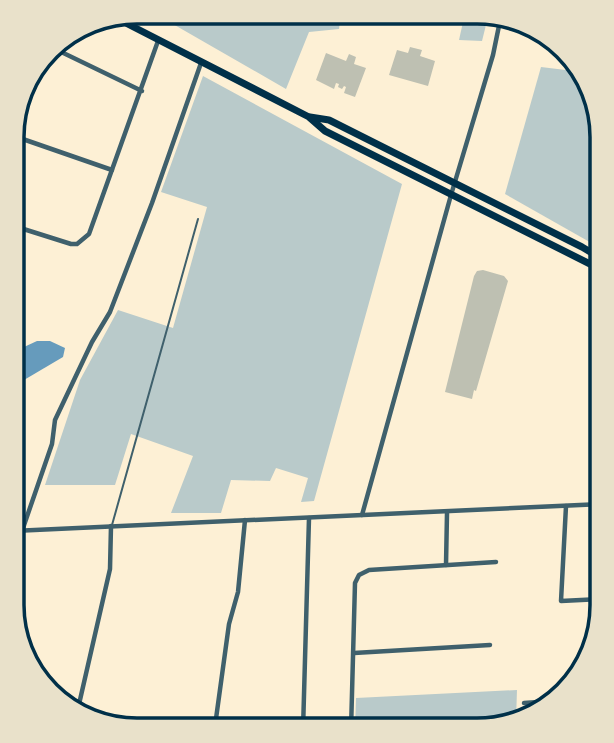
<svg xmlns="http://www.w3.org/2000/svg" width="614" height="743" font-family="Figtree,sans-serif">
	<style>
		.green { fill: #b9caca }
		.water { fill: #669bbc }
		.building { fill: #bec0b2 }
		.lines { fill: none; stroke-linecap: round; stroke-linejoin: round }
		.service { stroke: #3f606c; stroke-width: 2 }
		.minor { stroke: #3f606c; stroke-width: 4.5 }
		.trunk { stroke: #003049; stroke-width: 7 }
		.rim { fill: none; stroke: #003049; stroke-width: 3.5 }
	</style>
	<rect width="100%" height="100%" fill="#fdf0d5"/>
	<!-- green -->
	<g class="green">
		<polygon points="152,12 341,13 339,29 309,32 286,89"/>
		<polygon points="465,13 489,13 482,41 459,40"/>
		<polygon points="541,67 582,72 585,75 602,137 602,249 505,194"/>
		<polygon points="203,76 402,184 314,501 301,502 308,478 276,468 270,481 231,480 221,513 171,513 193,456 131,434 115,485 45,485 80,380 118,310 173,328 207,207 161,192"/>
		<polygon points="517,690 516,721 484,731 355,730 356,698"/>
	</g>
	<!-- water -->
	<polygon class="water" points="37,341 50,341 65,348 63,357 24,380 13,375 13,359 24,347"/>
	<!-- building -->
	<g class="building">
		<polygon points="410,47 422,50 420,56 435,61 428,86 389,75 397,50 408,53"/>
		<polygon points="326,53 346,61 349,54 356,57 354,64 366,68 355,97 344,93 346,87 344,86 342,89 338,87 339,84 336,83 334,89 316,80"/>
		<polygon points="483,270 504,276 508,281 476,391 474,390 472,399 445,392 474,276 477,271"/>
	</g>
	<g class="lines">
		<!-- service -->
		<polyline class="service" points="112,525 198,219"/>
		<!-- minor -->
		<g class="minor">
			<polyline points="53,48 142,91"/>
			<polyline points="14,136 112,170"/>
			<polyline points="14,226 71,244 77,244 89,234 158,41"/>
			<polyline points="598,504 602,493"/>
			<polyline points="566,506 561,601 601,599"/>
			<polyline points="362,515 451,195 493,55 501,16"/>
			<polyline points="13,531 602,504"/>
			<polyline points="22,531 52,444 55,420 92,342 110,312 152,203 201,63"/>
			<polyline points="446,565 447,513"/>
			<polyline points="354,653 490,645"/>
			<polyline points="524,703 553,701"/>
			<polyline points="77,713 110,569 111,526"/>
			<polyline points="215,726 223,727 226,730"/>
			<polyline points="209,730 215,726 229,624 238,592 245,520"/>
			<polyline points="303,730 309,518"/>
			<polyline points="351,730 355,583 359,575 369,570 496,562"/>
		</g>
		<!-- trunk -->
		<g class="trunk">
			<polyline points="118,19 309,117 325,131 602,270"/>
			<polyline points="310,117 329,120 582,247 602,259"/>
		</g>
	</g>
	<!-- crop -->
	<path d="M0 0H614V743H0ZM137 24H477A113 113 0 0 1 590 137V605A113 113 0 0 1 477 718H137A113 113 0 0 1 24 605V137A113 113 0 0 1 137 24Z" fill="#e9e1ca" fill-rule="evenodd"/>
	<path class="rim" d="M137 24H477A113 113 0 0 1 590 137V605A113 113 0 0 1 477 718H137A113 113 0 0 1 24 605V137A113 113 0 0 1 137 24Z"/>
</svg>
